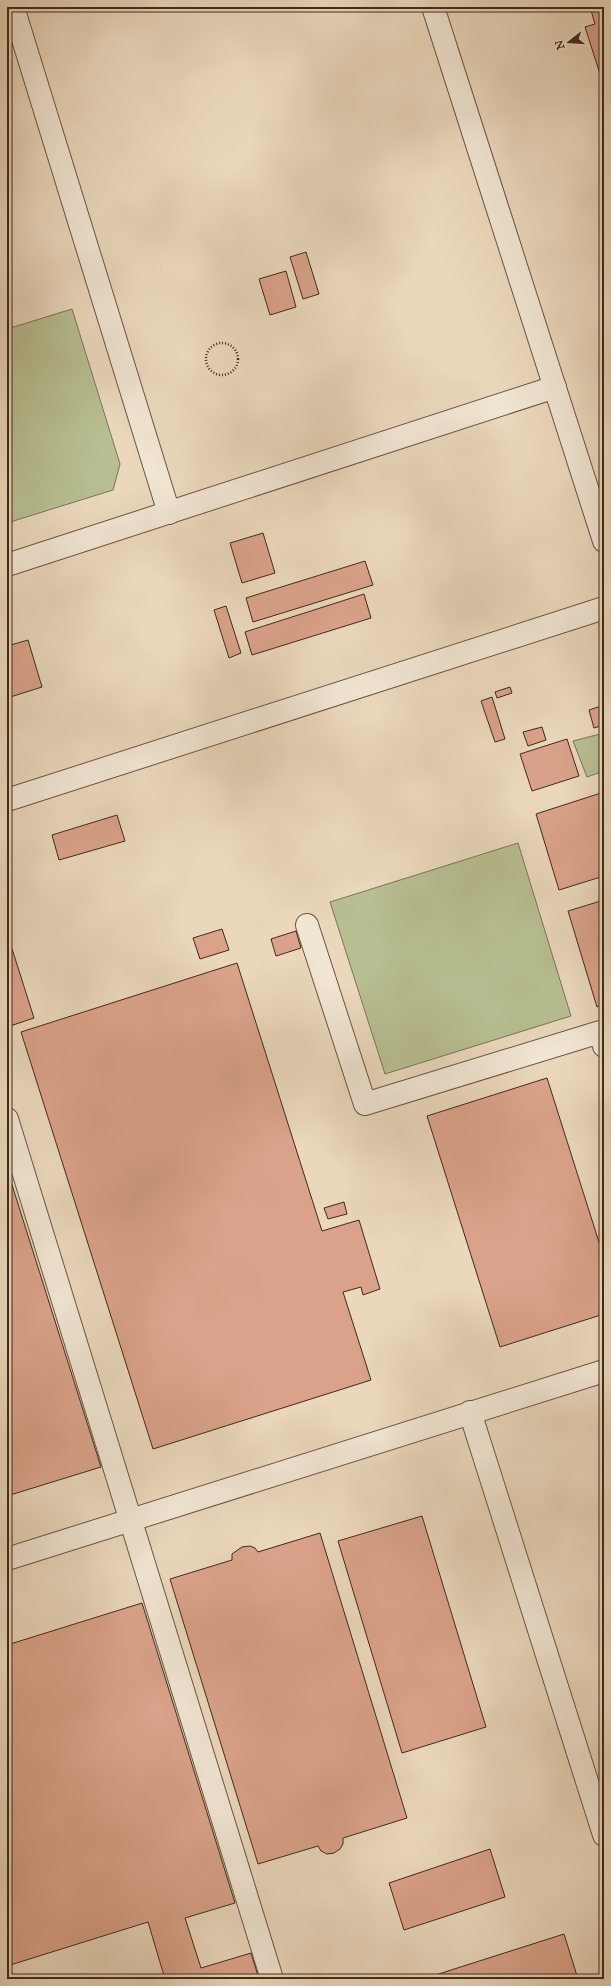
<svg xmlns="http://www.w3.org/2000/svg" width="611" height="1986" font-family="'IM FELL Great Primer',serif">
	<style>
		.green { fill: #b7be91; stroke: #7c7454 }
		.building { fill: #daa28a; stroke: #402a18 }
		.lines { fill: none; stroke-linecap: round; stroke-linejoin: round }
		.minor-casing { stroke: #6a5541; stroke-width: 24 }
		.path { stroke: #402a18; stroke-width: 2.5; stroke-dasharray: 1 2; stroke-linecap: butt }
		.minor { stroke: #f1e5d3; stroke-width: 22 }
	</style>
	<rect width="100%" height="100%" fill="#ead7bc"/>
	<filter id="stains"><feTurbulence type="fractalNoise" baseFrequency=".005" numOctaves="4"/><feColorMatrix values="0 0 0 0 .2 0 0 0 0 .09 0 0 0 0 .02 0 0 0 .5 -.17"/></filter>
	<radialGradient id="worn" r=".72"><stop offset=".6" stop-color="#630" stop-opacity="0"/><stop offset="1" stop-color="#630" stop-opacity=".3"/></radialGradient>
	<!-- green -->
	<g class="green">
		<polygon points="72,309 120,464 113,490 7,523 7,329"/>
		<polygon points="604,733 604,771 587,777 573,741"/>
		<polygon points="518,843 571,1016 385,1074 330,902"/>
	</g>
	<!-- building -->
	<g class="building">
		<polygon points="590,7 604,7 604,76 601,77 585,27 595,24"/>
		<polygon points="7,57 12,72 7,73"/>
		<polygon points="306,252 319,294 303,299 290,257"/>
		<polygon points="286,271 296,307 270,315 259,279"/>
		<polygon points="263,533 275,573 242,583 230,543"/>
		<polygon points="365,561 373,585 253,622 246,598"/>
		<polygon points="364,594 371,618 252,655 245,632"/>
		<polygon points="226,606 241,653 229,658 214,610"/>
		<polygon points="28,640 42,687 7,698 7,646"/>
		<polygon points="510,687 512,693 497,698 495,692"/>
		<polygon points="492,697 505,739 495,742 481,701"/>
		<polygon points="604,705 604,725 594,728 589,710"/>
		<polygon points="542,727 546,740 528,746 523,732"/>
		<polygon points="567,739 579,776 532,791 520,754"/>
		<polygon points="604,792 604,876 559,890 536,814"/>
		<polygon points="117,815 125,841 59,860 52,835"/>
		<polygon points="604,900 604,1004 597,1007 568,911"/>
		<polygon points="222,929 229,950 200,959 193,938"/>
		<polygon points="296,931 301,948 276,956 271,939"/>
		<polygon points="7,933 34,1018 7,1027"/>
		<polygon points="237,963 322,1231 359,1220 380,1289 363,1295 361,1287 343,1292 371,1380 153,1449 21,1032"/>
		<polygon points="547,1078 604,1258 604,1314 500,1347 427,1116"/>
		<polygon points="7,1169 101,1467 7,1496"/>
		<polygon points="344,1202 347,1214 328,1219 324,1208"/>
		<polygon points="422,1516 486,1727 402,1753 338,1541"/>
		<polygon points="320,1533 407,1818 343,1838 343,1844 340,1849 334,1853 327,1854 321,1851 318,1846 258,1864 170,1579 232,1560 232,1554 242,1547 250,1546 255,1548 258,1552"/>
		<polygon points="142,1603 235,1903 185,1918 201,1968 251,1953 259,1979 165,1979 148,1922 7,1966 7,1645"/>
		<polygon points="490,1849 505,1897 404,1930 389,1883"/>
		<polygon points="564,1934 578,1979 423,1979"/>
	</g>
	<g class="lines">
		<defs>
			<g id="minor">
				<polyline points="13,7 169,513"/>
				<polyline points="433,7 604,541"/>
				<polyline points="7,565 555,387"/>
				<polyline points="7,800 604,608"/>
				<polyline points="307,925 365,1104 600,1032 604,1046"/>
				<polyline points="7,1119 272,1979"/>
				<polyline points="470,1412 604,1835"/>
				<polyline points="7,1559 604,1371"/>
			</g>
		</defs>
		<!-- minor casing -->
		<use href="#minor" class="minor-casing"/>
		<!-- path -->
		<circle class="path" cx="222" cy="359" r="16"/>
		<!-- minor -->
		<use href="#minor" class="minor"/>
	</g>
	<!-- margin -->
	<rect width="611" height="1986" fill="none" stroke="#ead7bc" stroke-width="24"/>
	<rect x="8" y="8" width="595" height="1970" fill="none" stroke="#402a18" stroke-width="2"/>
	<rect x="12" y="12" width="587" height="1962" fill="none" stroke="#402a18"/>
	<!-- north arrow -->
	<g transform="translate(569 42) rotate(253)" stroke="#f1e5d3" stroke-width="3" paint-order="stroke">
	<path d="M0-3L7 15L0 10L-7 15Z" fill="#402a18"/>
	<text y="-6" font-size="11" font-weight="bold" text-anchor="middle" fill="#402a18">N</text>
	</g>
	<rect width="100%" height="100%" filter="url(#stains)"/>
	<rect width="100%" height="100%" fill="url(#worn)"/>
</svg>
